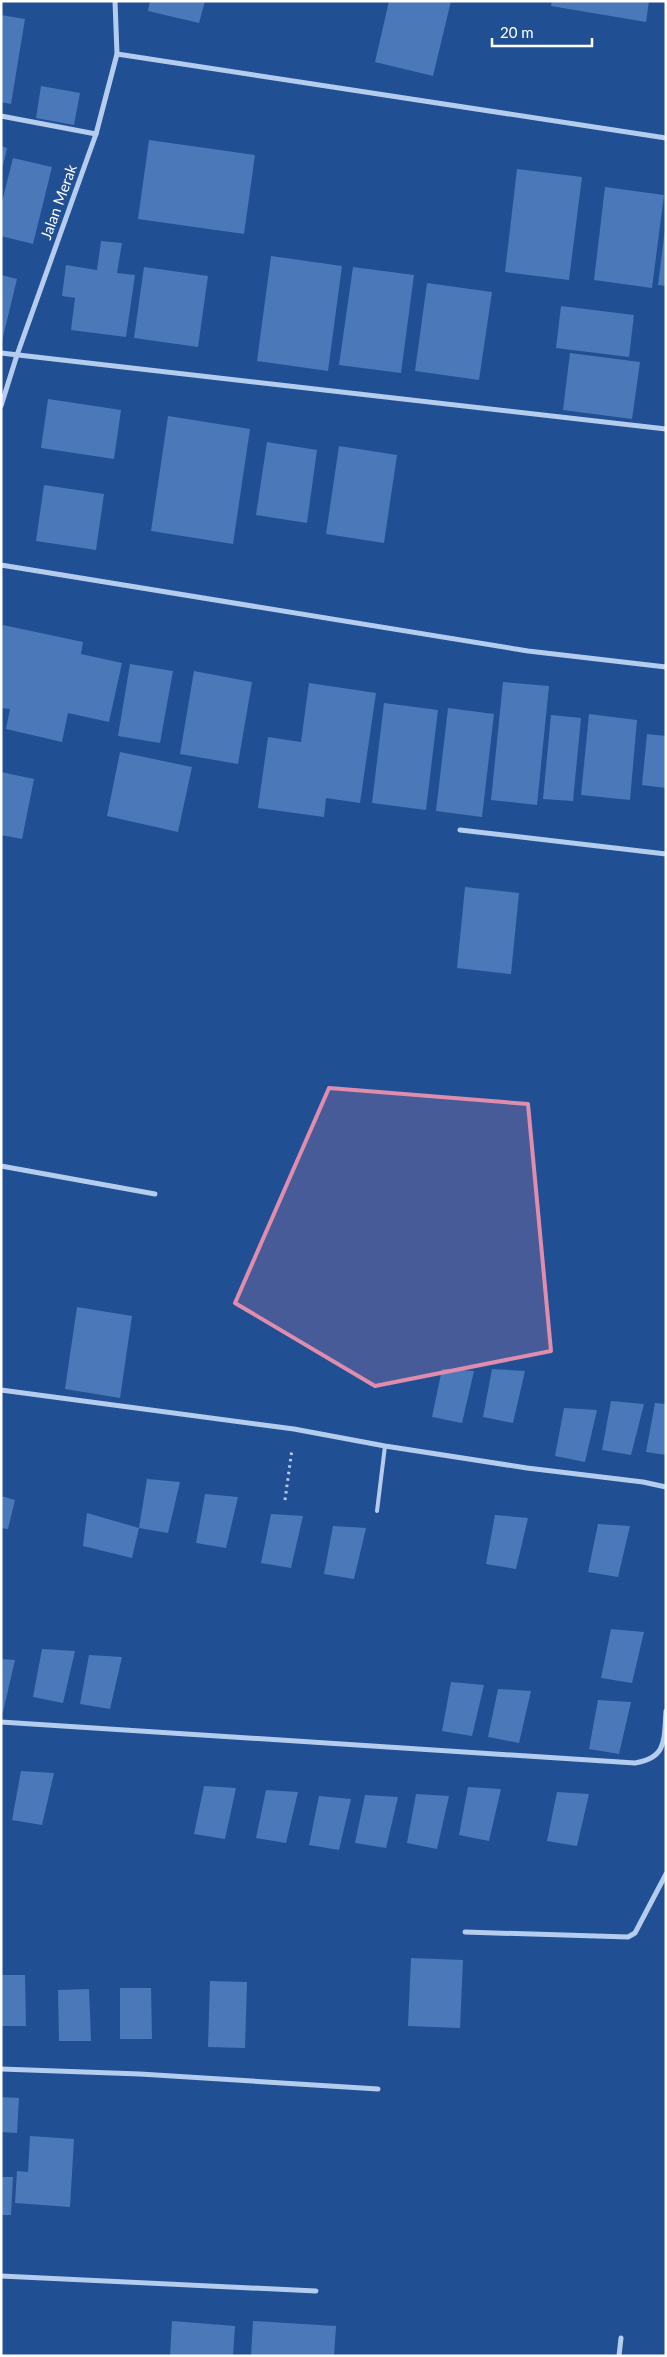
<svg xmlns="http://www.w3.org/2000/svg" width="667" height="2357" font-family="Lato,sans-serif">
	<style>
		.building { fill: #4a78b9 }
		.lines { fill: none; stroke-linecap: round; stroke-linejoin: round }
		.path { stroke: #b4cced; stroke-width: 3; stroke-dasharray: 2.5 4; stroke-linecap: butt }
		.lane { stroke: #b4cced; stroke-width: 4 }
		.street { stroke: #b4cced; stroke-width: 5 }
		.marked { fill: #e08cad; fill-opacity: 0.2; stroke: #e08cad; stroke-width: 4; stroke-linejoin: round }
		.labels { text-anchor: middle; stroke-width: 4.5; stroke-linejoin: round; paint-order: stroke }
		.street-label { font-size: 15px; fill: #fff; stroke: #214f93 }
	</style>
	<rect width="100%" height="100%" fill="#214f93"/>
	<!-- building -->
	<g class="building">
		<polygon points="150,1 205,1 199,23 148,11"/>
		<polygon points="389,1 451,1 433,76 375,62"/>
		<polygon points="552,1 649,1 646,22 551,6"/>
		<polygon points="1,15 25,19 11,104 1,102"/>
		<polygon points="41,86 80,93 74,125 36,118"/>
		<polygon points="149,140 255,155 244,234 138,219"/>
		<polygon points="1,146 7,148 2,170 1,170"/>
		<polygon points="13,158 52,167 33,244 1,236 1,206"/>
		<polygon points="517,169 582,177 569,280 505,272"/>
		<polygon points="605,187 664,195 652,288 594,280"/>
		<polygon points="665,229 666,229 666,286 658,285"/>
		<polygon points="101,241 122,243 117,273 135,275 126,337 71,330 75,298 62,296 66,265 97,270"/>
		<polygon points="271,256 342,266 328,371 257,361"/>
		<polygon points="144,267 208,276 198,347 134,338"/>
		<polygon points="353,267 414,275 401,373 339,365"/>
		<polygon points="1,275 17,279 2,341 1,341"/>
		<polygon points="427,283 492,292 479,380 415,371"/>
		<polygon points="561,306 634,315 629,357 556,348"/>
		<polygon points="570,353 640,362 632,419 563,410"/>
		<polygon points="48,399 121,410 114,459 41,448"/>
		<polygon points="168,416 250,429 233,544 151,531"/>
		<polygon points="267,442 317,450 307,523 256,515"/>
		<polygon points="339,446 397,455 384,543 326,534"/>
		<polygon points="44,485 104,494 96,550 36,541"/>
		<polygon points="3,625 83,642 81,654 122,663 109,722 68,713 62,742 6,729 10,709 1,708 1,633"/>
		<polygon points="130,664 173,671 160,743 118,736"/>
		<polygon points="194,671 252,682 238,764 180,754"/>
		<polygon points="503,682 549,686 537,805 491,800"/>
		<polygon points="309,683 376,693 360,803 326,798 324,817 258,808 268,737 301,742"/>
		<polygon points="384,703 438,710 426,810 372,803"/>
		<polygon points="448,708 494,714 482,817 436,811"/>
		<polygon points="589,714 637,720 630,800 581,795"/>
		<polygon points="551,715 581,718 573,801 543,799"/>
		<polygon points="647,734 666,736 666,788 642,785"/>
		<polygon points="120,752 192,767 178,832 107,816"/>
		<polygon points="1,772 34,779 22,839 1,835"/>
		<polygon points="465,887 519,893 511,974 457,968"/>
		<polygon points="77,1307 132,1316 120,1398 65,1389"/>
		<polygon points="442,1369 474,1371 462,1423 432,1417"/>
		<polygon points="492,1369 525,1371 513,1423 483,1417"/>
		<polygon points="611,1401 644,1404 631,1455 602,1450"/>
		<polygon points="655,1403 666,1404 666,1455 646,1452"/>
		<polygon points="564,1408 597,1410 585,1462 555,1456"/>
		<polygon points="147,1479 180,1482 168,1533 139,1528"/>
		<polygon points="205,1494 238,1497 226,1548 196,1543"/>
		<polygon points="1,1496 15,1500 8,1529 1,1528"/>
		<polygon points="87,1513 139,1528 132,1558 83,1546"/>
		<polygon points="271,1514 303,1516 291,1568 261,1563"/>
		<polygon points="495,1515 528,1518 516,1569 486,1564"/>
		<polygon points="598,1524 630,1526 618,1577 588,1572"/>
		<polygon points="333,1526 366,1528 354,1579 324,1574"/>
		<polygon points="611,1629 644,1632 632,1683 601,1678"/>
		<polygon points="42,1649 75,1651 63,1703 33,1697"/>
		<polygon points="89,1655 122,1657 110,1709 80,1704"/>
		<polygon points="1,1659 15,1660 3,1712 1,1711"/>
		<polygon points="451,1682 484,1685 472,1736 442,1731"/>
		<polygon points="498,1689 531,1691 519,1743 488,1737"/>
		<polygon points="598,1700 631,1702 619,1754 589,1749"/>
		<polygon points="21,1771 54,1773 42,1825 12,1820"/>
		<polygon points="204,1786 236,1788 225,1839 194,1834"/>
		<polygon points="468,1787 501,1789 489,1841 459,1835"/>
		<polygon points="266,1790 298,1792 286,1843 256,1838"/>
		<polygon points="557,1792 589,1794 577,1846 547,1841"/>
		<polygon points="416,1794 449,1796 437,1849 407,1843"/>
		<polygon points="365,1795 398,1797 386,1848 355,1843"/>
		<polygon points="319,1796 351,1799 339,1850 309,1845"/>
		<polygon points="411,1958 463,1960 460,2028 408,2026"/>
		<polygon points="1,1975 25,1975 26,2026 1,2026"/>
		<polygon points="210,1981 247,1982 245,2048 208,2047"/>
		<polygon points="120,1988 151,1988 152,2039 120,2039"/>
		<polygon points="89,1989 91,2041 59,2041 58,1990"/>
		<polygon points="1,2097 19,2098 17,2133 1,2132"/>
		<polygon points="30,2136 74,2139 70,2207 15,2203 17,2171 28,2172"/>
		<polygon points="1,2177 13,2177 11,2215 1,2215"/>
		<polygon points="172,2321 235,2326 233,2356 170,2356"/>
		<polygon points="253,2321 336,2326 334,2356 251,2356"/>
	</g>
	<g class="lines">
		<!-- path -->
		<polyline class="path" points="285,1500 292,1449"/>
		<!-- lane -->
		<polyline class="lane" points="377,1511 385,1446"/>
		<!-- street -->
		<g class="street">
			<polyline points="117,54 666,138"/>
			<polyline points="1,116 96,134"/>
			<polyline points="1,353 666,429"/>
			<polyline points="1,406 17,355 96,134 117,54 115,1"/>
			<polyline points="1,565 528,651 666,667"/>
			<polyline points="460,830 666,854"/>
			<polyline points="1,1166 155,1194"/>
			<polyline points="1,1390 294,1429 385,1446 527,1468 643,1482 666,1487"/>
			<path d="M1,1722L635,1763C667,1758 664,1740 666,1711"/>
			<polyline points="465,1932 628,1937 635,1933 666,1874"/>
			<polyline points="1,2069 140,2074 378,2089"/>
			<polyline points="1,2276 316,2291"/>
			<polyline points="619,2356 621,2338"/>
		</g>
	</g>
	<!-- marked area -->
	<path class="marked" d="M329,1088L528,1104L551,1351L375,1386L235,1303Z"/>
	<g class="labels">
		<!-- street labels -->
		<g class="street-label">
			<text transform="translate(59 202) rotate(-70)" y="5">Jalan Merak</text>
		</g>
	</g>
	<!-- border -->
	<rect width="667" height="2357" fill="none" stroke="#ffffff" stroke-width="5"/>
	<!-- scale -->
	<path d="M492 38v8h100v-8" fill="none" stroke="#ffffff" stroke-width="2.5"/>
	<text x="500" y="38" font-size="15" fill="#ffffff" stroke="#214f93" stroke-width="4" paint-order="stroke">20 m</text>
</svg>
